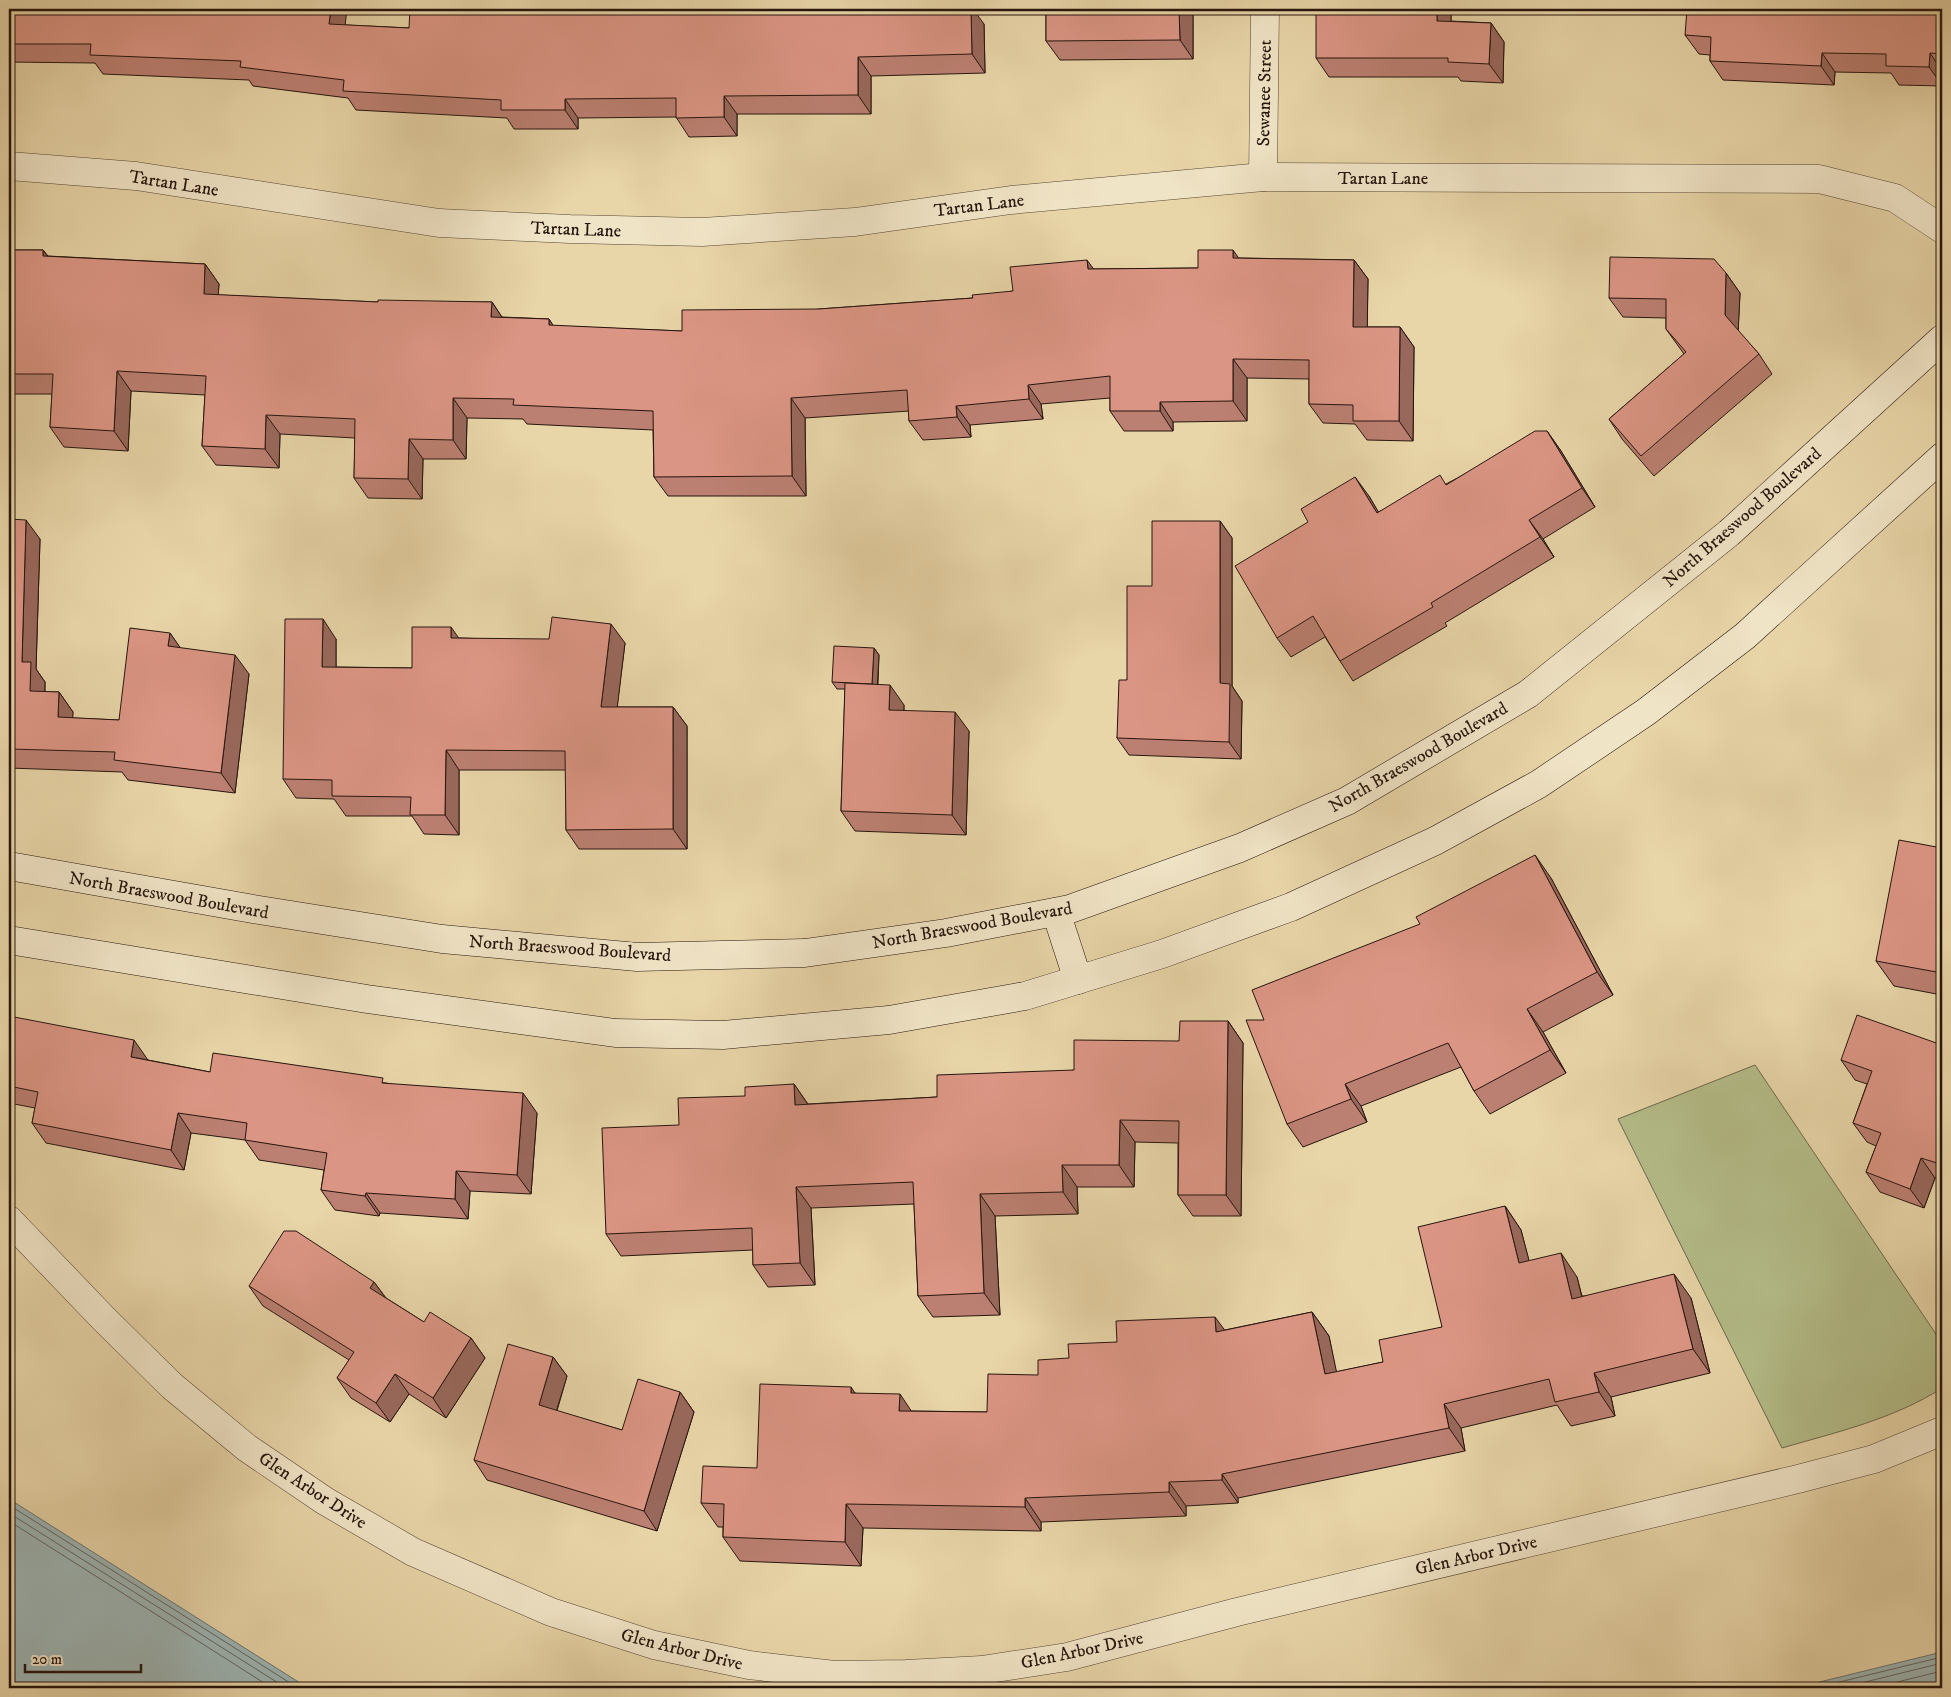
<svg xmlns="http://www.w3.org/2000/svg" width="1951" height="1697" font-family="'IM FELL DW Pica',serif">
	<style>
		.green { fill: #b4bd89; stroke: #6d694c }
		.water { fill: #9db5b4; stroke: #6d7572 }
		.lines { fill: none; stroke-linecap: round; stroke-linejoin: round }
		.shore { stroke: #626561; stroke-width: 1 }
		.street-casing { stroke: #564534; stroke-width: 29 }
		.secondary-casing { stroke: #26150e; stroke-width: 29 }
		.street { stroke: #f0e4c6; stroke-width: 28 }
		.secondary { stroke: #f0e4c6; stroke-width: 28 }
		.wall { fill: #bc8072; stroke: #26150e }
		.shaded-wall { fill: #99685c; stroke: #26150e }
		.building { fill: #db9584; stroke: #26150e }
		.labels { text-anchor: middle; stroke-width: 5; stroke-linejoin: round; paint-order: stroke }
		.street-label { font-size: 18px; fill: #26150e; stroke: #f0e4c6 }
	</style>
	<rect width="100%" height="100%" fill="#e8d5a8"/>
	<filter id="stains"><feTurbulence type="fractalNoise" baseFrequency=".004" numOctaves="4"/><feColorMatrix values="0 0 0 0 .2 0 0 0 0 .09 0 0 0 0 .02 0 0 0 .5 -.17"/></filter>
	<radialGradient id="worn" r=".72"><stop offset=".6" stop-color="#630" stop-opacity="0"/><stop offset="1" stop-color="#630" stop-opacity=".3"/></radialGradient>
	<!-- green -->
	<path class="green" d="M1755,1065L1942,1343V1388C1894,1419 1837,1432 1782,1448L1618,1119Z"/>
	<!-- water -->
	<g class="water">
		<polygon points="9,1499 308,1688 9,1688"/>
		<polygon points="1942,1652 1942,1688 1795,1688"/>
	</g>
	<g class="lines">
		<!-- shore -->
		<g class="shore">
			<polyline points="9,1505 298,1688"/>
			<polyline points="9,1513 286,1688"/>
			<polyline points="9,1521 272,1688"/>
			<polyline points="1815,1688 1942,1657"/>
			<polyline points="1841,1688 1942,1663"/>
			<polyline points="1873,1688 1942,1671"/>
		</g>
		<defs>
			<g id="street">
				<polyline points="9,166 136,176 439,223 570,229 702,232 855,222 1011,200 1263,177 1819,179 1895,198 1942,229"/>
				<polyline points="1263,177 1265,9"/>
				<polyline points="9,1220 104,1319 172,1386 247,1448 325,1501 413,1552 551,1612 654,1645 749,1665 834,1675 906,1674 982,1670 1067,1657 1237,1612 1798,1479 1874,1459 1942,1431"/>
			</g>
			<g id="secondary">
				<polyline points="9,866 259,910 442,939 637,957 805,953 946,933 1070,909 1240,848 1347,801 1528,694 1729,533 1942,339"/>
				<polyline points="1056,912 1078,980"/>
				<polyline points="9,940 367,999 615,1033 723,1035 889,1020 1025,996 1162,954 1291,907 1435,841 1539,784 1646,712 1745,636 1942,457"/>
			</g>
		</defs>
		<!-- street casing -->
		<use href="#street" class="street-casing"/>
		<!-- secondary casing -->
		<use href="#secondary" class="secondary-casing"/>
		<!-- street -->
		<use href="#street" class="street"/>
		<!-- secondary -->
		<use href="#secondary" class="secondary"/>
	</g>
	<!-- wall -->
	<g class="wall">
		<polygon points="9,9 345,25 409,28 984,24 985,73 871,76 871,114 737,114 737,136 689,137 676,117 578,118 578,129 514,129 507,118 356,110 348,98 253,86 249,80 103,74 95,63 9,62"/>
		<polygon points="1046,9 1193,9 1193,59 1060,60 1046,41"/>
		<polygon points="1451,9 1451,21 1491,23 1504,42 1503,83 1461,81 1458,77 1329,77 1316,58"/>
		<polygon points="1942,9 1942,86 1899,85 1891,73 1835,72 1834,85 1723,80 1710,61 1710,55 1699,54 1685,35"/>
		<polygon points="9,250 43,250 48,256 205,264 219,284 218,295 378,302 492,302 502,317 549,319 553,326 682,331 819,309 973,298 1013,291 1094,269 1198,268 1239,258 1354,260 1368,279 1367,327 1400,327 1414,347 1413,441 1367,440 1355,424 1323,423 1309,404 1309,379 1247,378 1247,421 1173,422 1173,431 1124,431 1110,411 1110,398 1041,404 1043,419 970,425 971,437 923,440 909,421 909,411 805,418 806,496 668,496 654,477 653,430 527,424 523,419 467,418 466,459 423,459 422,499 368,498 354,478 355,438 280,434 279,468 216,465 202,446 205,395 131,391 128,451 64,447 50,427 52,394 9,394"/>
		<polygon points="1726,273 1740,293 1738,331 1759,354 1772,374 1654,476 1622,439 1609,419 1684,354 1666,329 1666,318 1623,317 1609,298"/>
		<polygon points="1547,431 1561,451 1595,507 1543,539 1554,557 1445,623 1447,626 1353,681 1340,661 1325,637 1291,657 1277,638 1369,496 1378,512 1446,484"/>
		<polygon points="9,514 13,520 40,539 36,669 45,682 45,692 59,692 73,712 72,718 119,720 170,633 180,648 249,674 235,793 128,780 122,772 9,768"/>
		<polygon points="1220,521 1232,538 1232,686 1242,701 1241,759 1129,755 1117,738 1127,680 1152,586"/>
		<polygon points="459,638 625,643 617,707 673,707 687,726 687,849 579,849 566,830 566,770 459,770 459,835 424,834 412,816 346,816 334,799 296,798 283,779 336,639 336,667 412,668"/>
		<polygon points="874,648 879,655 878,684 904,705 904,710 969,731 966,835 855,831 841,811 845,689 837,689 832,682"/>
		<polygon points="1942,848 1942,995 1894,986 1876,961"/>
		<polygon points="1551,878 1613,995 1543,1032 1566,1073 1490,1114 1474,1091 1461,1067 1361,1106 1367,1122 1303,1147 1287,1124 1264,1020"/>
		<polygon points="9,1016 148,1060 210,1072 386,1083 537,1113 531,1194 470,1191 468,1219 380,1213 379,1216 335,1210 321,1190 324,1170 259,1160 245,1140 191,1133 184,1170 46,1143 32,1123 35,1108 9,1103"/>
		<polygon points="1228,1021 1243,1043 1241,1216 1193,1216 1178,1195 1178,1143 1135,1142 1134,1187 1077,1187 1078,1214 995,1216 1000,1315 933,1317 918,1296 914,1204 811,1208 815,1285 768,1287 753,1265 753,1250 621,1256 606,1234 679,1125 745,1096 794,1084 808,1104 937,1097 1074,1070 1179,1041"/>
		<polygon points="1942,1045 1942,1180 1935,1178 1924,1208 1880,1192 1866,1172 1876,1146 1867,1142 1853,1123 1867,1084 1855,1080 1841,1060"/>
		<polygon points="1505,1206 1521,1230 1529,1261 1577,1277 1582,1296 1691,1298 1710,1373 1611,1397 1615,1416 1571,1426 1557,1405 1461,1428 1465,1451 1238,1498 1238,1503 1186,1506 1186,1516 1041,1522 1041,1531 863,1528 861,1566 740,1561 723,1537 723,1527 718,1527 701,1503 757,1468 855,1393 911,1411 987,1412 1038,1375 1069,1358 1117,1342 1225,1330 1312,1312 1329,1336 1336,1372 1383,1362 1442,1327"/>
		<polygon points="374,1282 386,1298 424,1322 471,1338 485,1358 446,1418 409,1394 390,1422 351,1398 337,1378 349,1360 263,1306 249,1286"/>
		<polygon points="553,1357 567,1376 557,1411 622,1430 680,1392 694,1412 657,1531 487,1480 474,1460"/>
	</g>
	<!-- shaded-wall -->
	<g class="shaded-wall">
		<polygon points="331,9 347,9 343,43 329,24"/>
		<polygon points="971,9 973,9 984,24 985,73 972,54"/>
		<polygon points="1179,9 1193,9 1193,59 1180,40"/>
		<polygon points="1437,9 1451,9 1451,40 1437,21"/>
		<polygon points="1491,23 1504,42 1503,83 1489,64"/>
		<polygon points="1822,53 1835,72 1834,85 1821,66"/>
		<polygon points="1930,53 1942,71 1942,85 1929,67"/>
		<polygon points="858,57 871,76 871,114 858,95"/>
		<polygon points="724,96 737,114 737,136 724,117"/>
		<polygon points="565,99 578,118 578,129 565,110"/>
		<polygon points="43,250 57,270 43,256"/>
		<polygon points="1233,250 1247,270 1233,258"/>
		<polygon points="1087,260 1101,279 1088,269"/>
		<polygon points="1354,260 1368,279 1367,346 1353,327"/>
		<polygon points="205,264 219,284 217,314 204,294"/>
		<polygon points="1726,273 1740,293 1738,335 1725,315"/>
		<polygon points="492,302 505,322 491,317"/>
		<polygon points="549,319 562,339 549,325"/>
		<polygon points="1400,327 1414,347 1413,441 1399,421"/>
		<polygon points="1233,359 1247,378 1247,421 1233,401"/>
		<polygon points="117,371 131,391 128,451 114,431"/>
		<polygon points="1028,385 1041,404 1043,419 1029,399"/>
		<polygon points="453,398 467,418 466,459 453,440"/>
		<polygon points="791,398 805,418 806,496 792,476"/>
		<polygon points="1160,402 1173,422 1173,431 1160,411"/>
		<polygon points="956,406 970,425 971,437 957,417"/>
		<polygon points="266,415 280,434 279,468 265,449"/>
		<polygon points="1547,431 1561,451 1595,507 1582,488"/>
		<polygon points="409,439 423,459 422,499 408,479"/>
		<polygon points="1355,477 1369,496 1391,533 1377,513"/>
		<polygon points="9,514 16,524 9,530"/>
		<polygon points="26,520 40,539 36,669 45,682 44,711 30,691 22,662"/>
		<polygon points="1529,520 1543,539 1554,557 1540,537"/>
		<polygon points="1220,521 1232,538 1232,686 1242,701 1241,759 1229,742 1220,683"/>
		<polygon points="323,619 336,639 336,686 322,667"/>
		<polygon points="611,624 625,643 615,726 601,707"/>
		<polygon points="451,627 465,647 451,638"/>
		<polygon points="170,633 184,653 168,646"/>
		<polygon points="874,648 879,655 877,691 872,684"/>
		<polygon points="235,655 249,674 235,793 221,773"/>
		<polygon points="890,685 904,705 903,729 889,710"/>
		<polygon points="59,692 73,712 72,737 58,717"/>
		<polygon points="673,707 687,726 687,849 673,829"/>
		<polygon points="955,712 969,731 966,835 952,815"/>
		<polygon points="446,750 459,770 459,835 445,815"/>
		<polygon points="1535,855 1551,878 1613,995 1597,972"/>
		<polygon points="1527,1009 1543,1032 1566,1073 1550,1050"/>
		<polygon points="1228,1021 1243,1043 1241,1216 1226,1195"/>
		<polygon points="134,1040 148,1060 131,1057"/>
		<polygon points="794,1084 809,1106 795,1105"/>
		<polygon points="1345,1084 1361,1106 1367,1122 1351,1099"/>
		<polygon points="523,1093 537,1113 531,1194 517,1175"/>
		<polygon points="178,1113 191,1133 184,1170 171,1150"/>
		<polygon points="1120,1120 1135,1142 1134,1187 1119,1165"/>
		<polygon points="1921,1158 1935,1178 1924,1208 1910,1189"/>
		<polygon points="1062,1165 1077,1187 1078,1214 1063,1192"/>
		<polygon points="456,1171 470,1191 468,1219 455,1199"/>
		<polygon points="796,1187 811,1208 815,1285 800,1263"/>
		<polygon points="366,1193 380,1213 379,1216 365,1196"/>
		<polygon points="980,1194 995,1216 1000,1315 984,1293"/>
		<polygon points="1505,1206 1521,1230 1536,1287 1519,1263"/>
		<polygon points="1561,1253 1577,1277 1588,1323 1572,1299"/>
		<polygon points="1674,1274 1691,1298 1710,1373 1693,1349"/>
		<polygon points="374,1282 388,1301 370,1288"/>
		<polygon points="1312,1312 1329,1336 1342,1398 1325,1374"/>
		<polygon points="1215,1317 1232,1340 1216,1332"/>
		<polygon points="471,1338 485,1358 446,1418 433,1398"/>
		<polygon points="553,1357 567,1376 552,1425 539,1405"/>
		<polygon points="1594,1373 1611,1397 1615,1416 1599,1392"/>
		<polygon points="395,1374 409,1394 390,1422 376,1403"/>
		<polygon points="851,1387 867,1411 851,1393"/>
		<polygon points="680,1392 694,1412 657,1531 644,1511"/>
		<polygon points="900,1394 916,1418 899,1411"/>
		<polygon points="1444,1404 1461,1428 1465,1451 1449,1428"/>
		<polygon points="1222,1474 1238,1498 1238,1503 1222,1480"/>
		<polygon points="1169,1482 1186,1506 1186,1516 1169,1492"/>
		<polygon points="1025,1498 1041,1522 1041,1531 1025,1507"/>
		<polygon points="846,1504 863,1528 861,1566 845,1542"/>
	</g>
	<!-- building -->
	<g class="building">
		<polygon points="9,9 331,9 329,24 409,28 410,9 971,9 972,54 858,57 858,95 724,96 724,117 676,118 676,98 565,99 565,110 501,110 501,100 343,91 344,80 240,67 241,61 90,55 91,44 9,44"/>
		<polygon points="1046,9 1179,9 1180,40 1046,41"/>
		<polygon points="1316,9 1437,9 1437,21 1491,23 1489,64 1448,62 1448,58 1316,58"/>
		<polygon points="1687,9 1942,9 1942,54 1930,53 1929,67 1886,66 1886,54 1822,53 1821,66 1710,61 1711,37 1685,35"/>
		<polygon points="9,250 43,250 43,256 205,264 204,294 378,302 378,300 492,302 491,317 549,319 549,325 682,331 682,310 819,309 973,298 972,295 1013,291 1010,267 1087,260 1088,269 1198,268 1198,250 1233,250 1233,258 1354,260 1353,327 1400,327 1399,421 1353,421 1353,405 1309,404 1309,360 1233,359 1233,401 1160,402 1160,411 1110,411 1110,376 1028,385 1029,399 956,406 957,417 909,421 907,390 791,398 792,476 654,477 653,411 513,405 514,399 453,398 453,440 409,439 408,479 354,478 355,419 266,415 265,449 202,446 206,376 117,371 114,431 50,427 53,374 9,374"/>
		<polygon points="1610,257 1714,259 1726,273 1725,315 1759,354 1641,456 1609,419 1686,352 1666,329 1666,299 1609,298"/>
		<polygon points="1535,431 1547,431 1582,488 1529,520 1540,537 1431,603 1433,607 1340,661 1313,616 1277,638 1235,566 1308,522 1301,509 1355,477 1377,513 1440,475 1446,485"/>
		<polygon points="9,519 26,520 22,662 31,662 30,691 59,692 58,717 119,720 130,628 170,633 168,646 235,655 221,773 114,760 115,752 9,749"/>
		<polygon points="1152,521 1220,521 1220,683 1230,684 1229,742 1117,738 1119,680 1127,680 1127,586 1152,586"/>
		<polygon points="552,617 611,624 601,707 673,707 673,829 566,830 565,751 446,750 445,815 410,815 411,797 332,796 332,780 283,779 285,619 323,619 322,667 412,668 412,627 451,627 451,638 549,639"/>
		<polygon points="834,646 874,648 872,684 832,682"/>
		<polygon points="845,683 890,685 889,710 955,712 952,815 841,811"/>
		<polygon points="1899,840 1942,848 1942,973 1876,961"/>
		<polygon points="1535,855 1597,972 1527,1009 1550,1050 1474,1091 1448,1043 1345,1084 1351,1099 1287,1124 1246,1020 1264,1020 1252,990 1420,924 1416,917"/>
		<polygon points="1857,1015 1942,1045 1942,1158 1940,1164 1921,1158 1910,1189 1866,1172 1881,1133 1853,1123 1872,1071 1841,1060"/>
		<polygon points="9,1016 134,1040 131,1057 210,1072 213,1053 383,1078 382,1083 523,1093 517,1175 456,1171 455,1199 366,1193 365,1196 321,1190 327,1153 245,1140 247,1123 178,1113 171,1150 32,1123 38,1092 9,1086"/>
		<polygon points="1180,1021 1228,1021 1226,1195 1178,1195 1179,1121 1120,1120 1119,1165 1062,1165 1063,1192 980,1194 984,1293 918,1296 913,1182 796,1187 800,1263 753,1265 752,1228 606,1234 602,1128 679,1125 678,1098 745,1096 745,1087 794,1084 795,1105 937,1097 937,1075 1074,1070 1074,1040 1179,1041"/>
		<polygon points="1505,1206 1519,1263 1561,1253 1572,1299 1674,1274 1693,1349 1594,1373 1599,1392 1555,1402 1549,1379 1444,1404 1449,1428 1222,1474 1222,1480 1169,1482 1169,1492 1025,1498 1025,1507 846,1504 845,1542 723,1537 724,1504 701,1503 703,1466 757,1468 760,1384 851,1387 851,1393 900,1394 899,1411 987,1412 988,1374 1038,1375 1038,1360 1069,1358 1068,1344 1117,1342 1116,1321 1215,1317 1216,1332 1312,1312 1325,1374 1383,1362 1379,1340 1442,1327 1418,1227"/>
		<polygon points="284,1231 296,1231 374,1282 370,1288 424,1322 430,1312 471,1338 433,1398 395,1374 376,1403 337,1378 354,1352 249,1286"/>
		<polygon points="508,1344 553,1357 539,1405 622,1430 638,1379 680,1392 644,1511 474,1460"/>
	</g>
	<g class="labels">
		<!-- street labels -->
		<g class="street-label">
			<text transform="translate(1264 93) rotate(-89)" y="6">Sewanee Street</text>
			<text x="1383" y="184">Tartan Lane</text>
			<text transform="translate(174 183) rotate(9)" y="6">Tartan Lane</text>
			<text transform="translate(979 205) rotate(-7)" y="6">Tartan Lane</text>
			<text transform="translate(576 229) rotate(2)" y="6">Tartan Lane</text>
			<text transform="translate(1742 517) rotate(-41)" y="6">North Braeswood Boulevard</text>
			<text transform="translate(1418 757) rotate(-30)" y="6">North Braeswood Boulevard</text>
			<text transform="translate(169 895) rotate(10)" y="6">North Braeswood Boulevard</text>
			<text transform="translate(972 925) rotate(-10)" y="6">North Braeswood Boulevard</text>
			<text transform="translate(570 948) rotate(4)" y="6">North Braeswood Boulevard</text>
			<text transform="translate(313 1490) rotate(33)" y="6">Glen Arbor Drive</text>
			<text transform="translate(1476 1555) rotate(-13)" y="6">Glen Arbor Drive</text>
			<text transform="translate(682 1649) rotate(14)" y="6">Glen Arbor Drive</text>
			<text transform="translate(1082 1650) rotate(-12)" y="6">Glen Arbor Drive</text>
		</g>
	</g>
	<!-- margin -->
	<rect width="1951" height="1697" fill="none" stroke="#e8d5a8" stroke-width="30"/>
	<rect x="10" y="10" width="1931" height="1677" fill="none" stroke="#26150e" stroke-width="2.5"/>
	<rect x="15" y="15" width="1921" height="1667" fill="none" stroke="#26150e"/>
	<!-- scale -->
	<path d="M25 1664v8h116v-8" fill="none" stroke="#26150e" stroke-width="2.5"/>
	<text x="32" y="1664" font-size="15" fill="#26150e" stroke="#f0e4c6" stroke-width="4" paint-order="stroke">20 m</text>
	<rect width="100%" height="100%" filter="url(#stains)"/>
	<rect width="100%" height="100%" fill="url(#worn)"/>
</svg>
